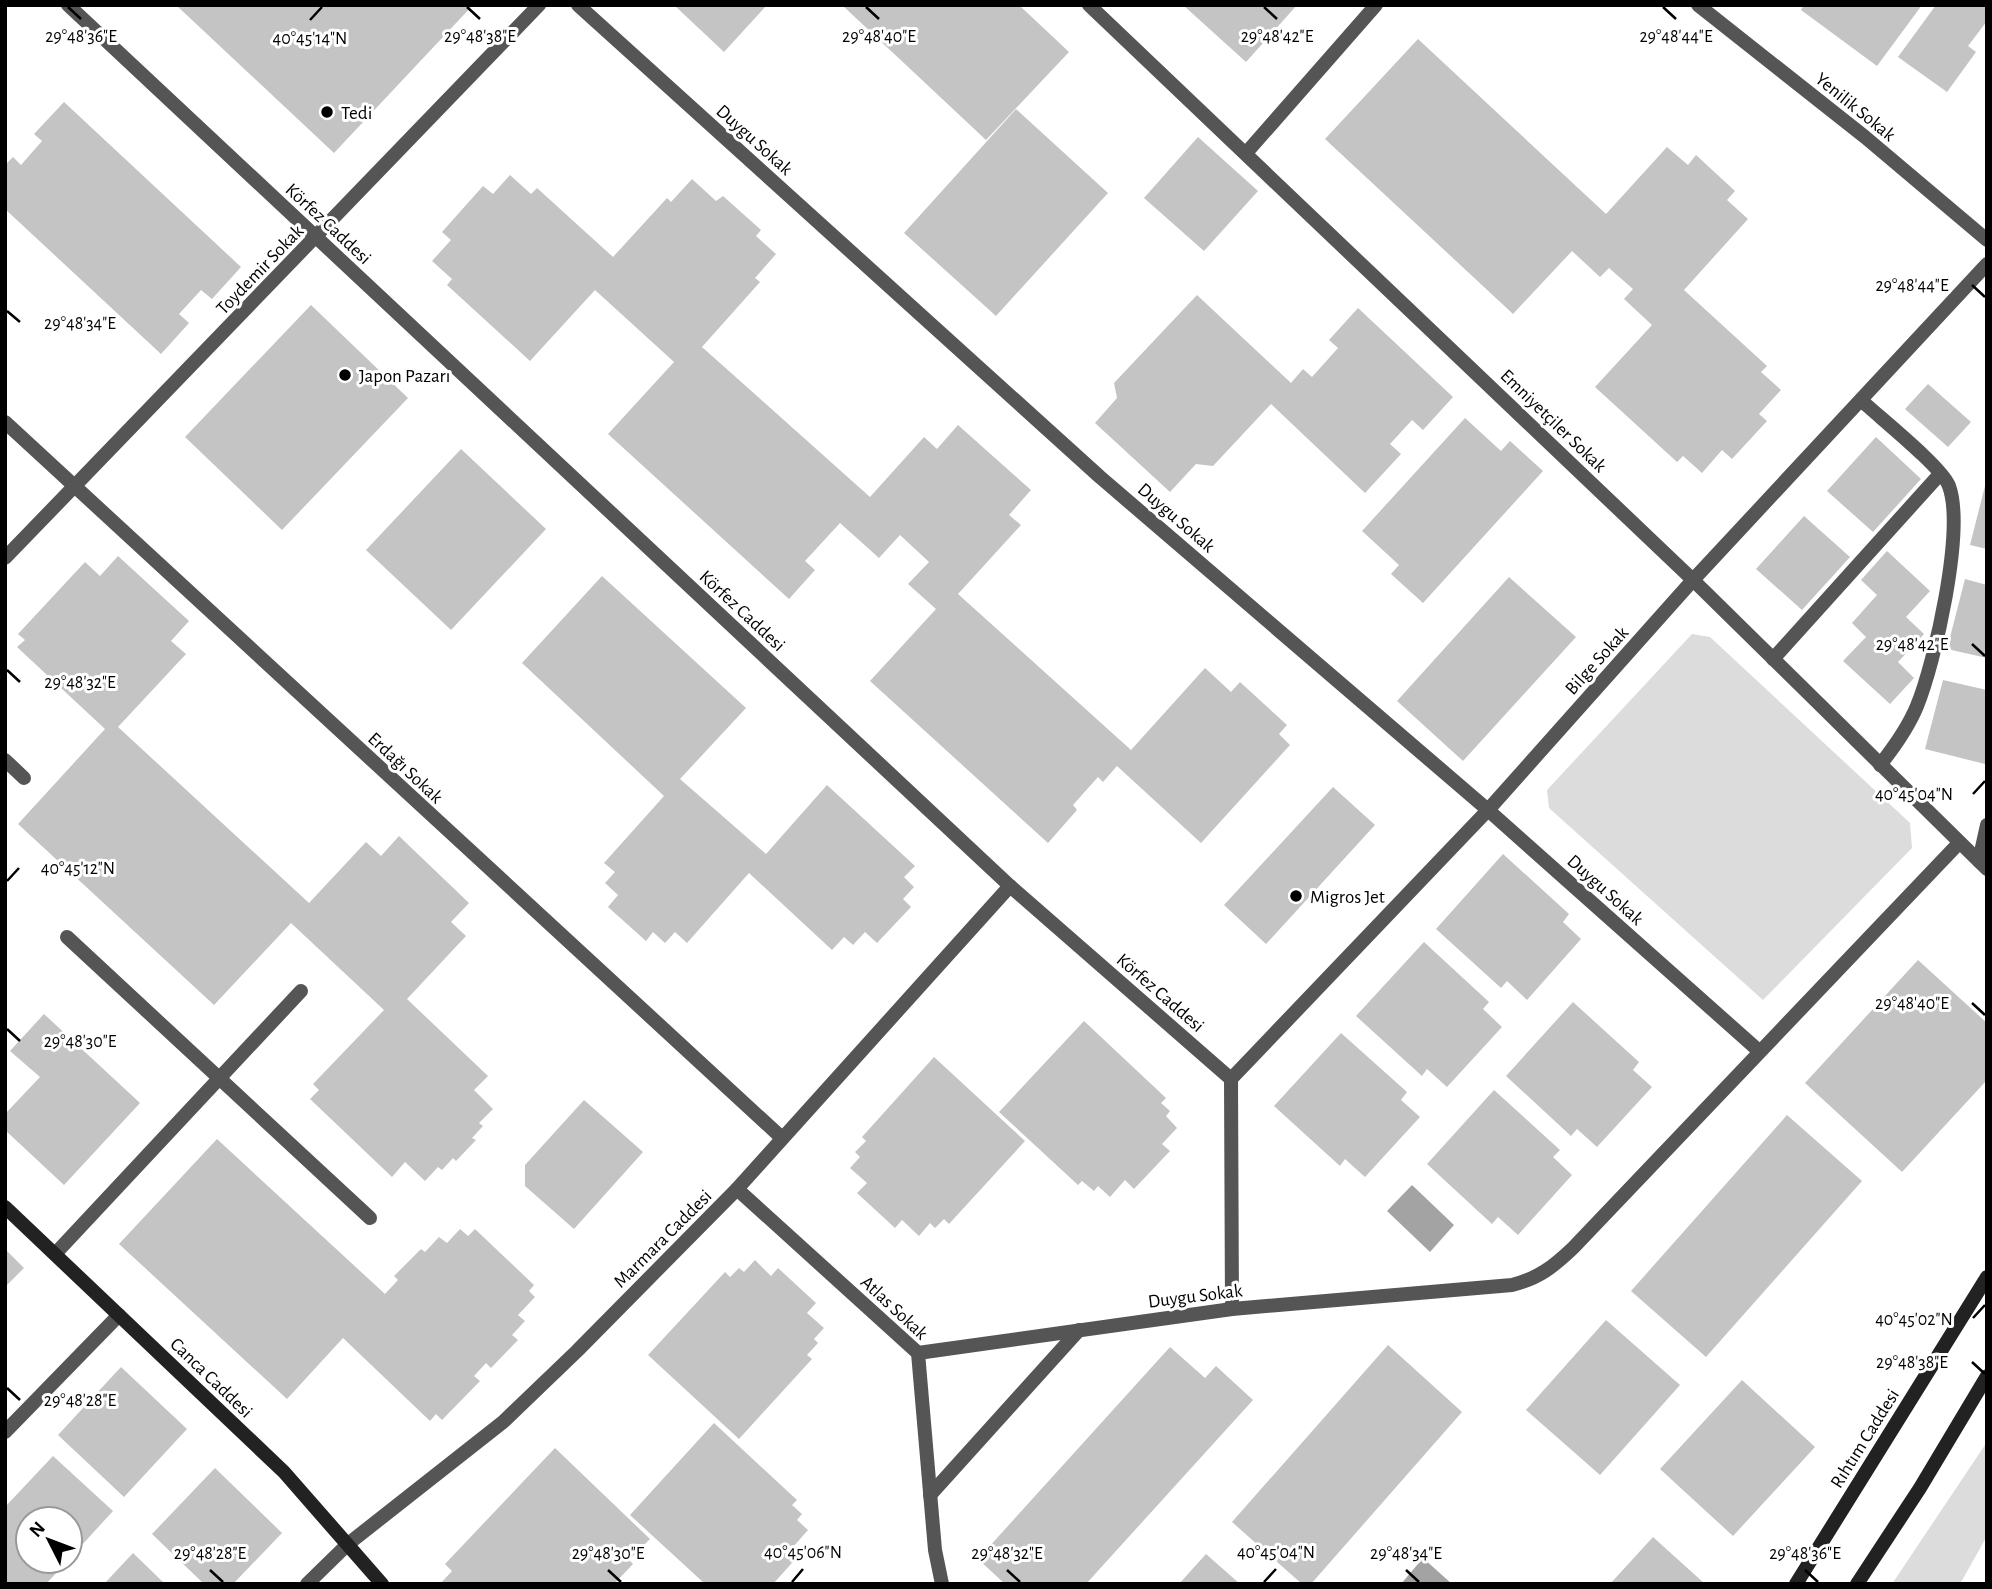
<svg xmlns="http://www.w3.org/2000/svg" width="1992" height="1589" font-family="'Alegreya Sans',sans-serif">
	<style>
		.green { fill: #dcdcdc }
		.water { fill: #a3a3a3 }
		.building { fill: #c4c4c4 }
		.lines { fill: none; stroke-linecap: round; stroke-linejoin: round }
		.lane { stroke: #555; stroke-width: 14 }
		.street { stroke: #555; stroke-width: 14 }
		.secondary { stroke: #222; stroke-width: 14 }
		.ticks { fill: none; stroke: #000; stroke-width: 2.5 }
		.poi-dot { fill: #000; stroke: #fff; stroke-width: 2.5 }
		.labels { text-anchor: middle; stroke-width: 6; stroke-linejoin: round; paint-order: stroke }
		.street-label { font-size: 19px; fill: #000; stroke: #fff }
		.poi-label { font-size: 19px; fill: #000; stroke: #fff; text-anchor: start }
		.ticks-label { font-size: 18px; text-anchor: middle; fill: #000; stroke: #fff; stroke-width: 6; stroke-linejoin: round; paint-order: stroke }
	</style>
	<rect width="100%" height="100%" fill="#fff"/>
	<!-- green -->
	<g class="green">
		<polygon points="1692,634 1710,637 1910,823 1912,848 1763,1000 1549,808 1547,790"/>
		<polygon points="1987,1442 1987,1536 1960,1584 1892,1584"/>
	</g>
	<!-- water -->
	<g class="water">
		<polygon points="1412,1185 1454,1225 1430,1252 1387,1211"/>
		<polygon points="1423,1558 1452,1584 1401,1584"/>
	</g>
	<!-- building -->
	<g class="building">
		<polygon points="176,5 473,5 334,153"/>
		<polygon points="674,5 767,5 724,52"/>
		<polygon points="842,5 1019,5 1069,52 986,140"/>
		<polygon points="1183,5 1297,5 1246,62"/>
		<polygon points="1804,5 1922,5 1877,66 1801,10"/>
		<polygon points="1936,5 1987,5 1987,21 1968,46 1976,52 1947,92 1898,57"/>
		<polygon points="1418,39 1606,214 1667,147 1688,165 1696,155 1735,191 1727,200 1748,219 1684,290 1767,366 1761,372 1781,390 1759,414 1767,421 1732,459 1722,450 1702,473 1683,456 1677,462 1595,387 1652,325 1624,299 1633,289 1609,268 1600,277 1572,251 1513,314 1325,139"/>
		<polygon points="64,102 241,267 212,299 201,290 179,314 189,323 161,354 5,209 5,165 13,157 21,165 42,141 34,134"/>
		<polygon points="1016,109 1108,193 996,316 904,233"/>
		<polygon points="1198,137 1258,191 1204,251 1144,198"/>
		<polygon points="510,175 531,194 537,188 613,257 667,198 671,202 692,179 716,201 723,196 761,230 756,236 776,254 755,278 760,282 702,347 870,497 924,437 937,449 958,425 1031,490 1009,515 1021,525 958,594 1131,750 1205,668 1231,692 1240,682 1287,725 1279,734 1290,745 1201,843 1117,766 1103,782 1098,777 1073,805 1077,810 1048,843 870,681 936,609 908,584 929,562 900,535 879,558 840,523 805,561 815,570 789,599 608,434 674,362 595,290 530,361 447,285 452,279 432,261 451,240 442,232 483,186 493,194"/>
		<polygon points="1197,295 1291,383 1303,369 1312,377 1338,348 1329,340 1358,308 1453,397 1423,430 1412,420 1390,444 1401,454 1365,493 1271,404 1213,466 1196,464 1170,492 1095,423 1117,398 1114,383"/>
		<polygon points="311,305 408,398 282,530 185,437"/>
		<polygon points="1928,384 1971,422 1948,447 1905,409"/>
		<polygon points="1465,418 1501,451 1510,441 1543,471 1423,603 1391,574 1399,565 1362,531"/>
		<polygon points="1876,437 1921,479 1873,532 1827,491"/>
		<polygon points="461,449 546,529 451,630 366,550"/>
		<polygon points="1986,482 1987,482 1987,549 1970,545"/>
		<polygon points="1804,516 1850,557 1802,610 1756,569"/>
		<polygon points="1887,551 1930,591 1906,617 1924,634 1898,662 1914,678 1890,704 1843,661 1866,637 1852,623 1877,595 1861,580"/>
		<polygon points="118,556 189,621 171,641 186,654 118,727 309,903 366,842 381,856 399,836 469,903 451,922 466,936 407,999 488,1076 474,1090 493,1109 479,1123 483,1126 472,1138 476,1140 456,1161 453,1158 442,1170 438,1167 425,1181 405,1162 392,1177 310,1099 319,1090 313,1084 384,1010 291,923 214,1005 18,824 105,729 17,647 25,640 18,634 85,562 100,576"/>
		<polygon points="602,576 746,708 680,779 766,854 827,785 915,866 904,877 914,887 903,899 911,907 877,943 865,932 853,945 844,937 832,950 749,873 687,943 675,932 665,943 653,932 646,941 608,907 618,895 605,883 615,872 604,863 664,796 522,663"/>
		<polygon points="1509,577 1576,637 1463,761 1397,701"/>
		<polygon points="1965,579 1987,585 1987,658 1947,649"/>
		<polygon points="1943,680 1987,690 1985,764 1925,749"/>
		<polygon points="1333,787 1375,825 1266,944 1224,905"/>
		<polygon points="1503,854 1569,914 1563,922 1581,939 1527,1000 1507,981 1501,988 1436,929"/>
		<polygon points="1424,942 1489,1002 1483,1009 1502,1027 1447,1087 1427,1069 1422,1076 1356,1016"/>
		<polygon points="1918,960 1987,1023 1987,1080 1902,1172 1805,1083"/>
		<polygon points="1573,1002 1639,1062 1633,1070 1652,1087 1597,1147 1577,1129 1571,1136 1506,1076"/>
		<polygon points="44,1014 140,1103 64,1185 5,1130 5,1114 40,1077 10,1051"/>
		<polygon points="1084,1021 1166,1098 1161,1103 1170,1111 1166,1116 1177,1128 1162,1144 1170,1151 1134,1189 1125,1180 1110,1197 1098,1186 1094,1191 1082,1181 1078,1185 999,1112"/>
		<polygon points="1341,1033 1407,1092 1401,1100 1420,1117 1365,1177 1345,1159 1340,1166 1274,1106"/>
		<polygon points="934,1057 1025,1141 949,1224 944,1219 935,1228 930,1223 919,1236 902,1220 895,1228 857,1193 867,1183 850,1168 860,1157 855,1152 866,1141 862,1137"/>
		<polygon points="1494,1090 1560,1150 1553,1157 1572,1175 1518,1235 1498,1217 1492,1224 1427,1164"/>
		<polygon points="584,1100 643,1152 574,1229 525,1186 525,1165"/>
		<polygon points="1787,1115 1862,1181 1706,1357 1631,1291"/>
		<polygon points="217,1139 385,1294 398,1280 394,1276 421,1249 425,1252 439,1237 447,1243 460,1229 468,1236 475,1229 534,1285 529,1291 535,1297 518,1315 525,1321 512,1335 518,1340 491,1368 486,1363 474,1376 480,1381 442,1420 436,1414 430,1421 343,1338 287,1399 119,1244"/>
		<polygon points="5,1249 24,1268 5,1287"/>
		<polygon points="755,1260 771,1276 778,1268 816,1303 807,1313 824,1328 814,1339 818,1343 807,1355 812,1359 739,1439 648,1355 725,1272 730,1277 739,1268 744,1272"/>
		<polygon points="1606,1320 1680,1385 1600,1475 1526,1410"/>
		<polygon points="1388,1345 1462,1412 1311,1584 1302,1584 1232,1522"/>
		<polygon points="1170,1347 1205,1378 1216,1366 1253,1400 1086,1584 1005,1584 978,1559"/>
		<polygon points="121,1367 187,1429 124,1497 58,1435"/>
		<polygon points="1742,1380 1815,1447 1733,1536 1660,1469"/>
		<polygon points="714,1423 797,1500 792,1505 802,1514 797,1520 808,1530 793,1547 800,1554 773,1584 705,1584 630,1515"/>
		<polygon points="555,1448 650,1539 629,1560 633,1564 614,1584 440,1584 452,1571 445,1564"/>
		<polygon points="53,1456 113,1511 70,1558 70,1519 28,1519 28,1561 67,1561 46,1584 5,1584 5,1507"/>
		<polygon points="215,1468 282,1533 233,1584 204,1584 152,1534"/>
		<polygon points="1653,1537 1705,1584 1610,1584"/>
		<polygon points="133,1553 165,1584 104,1584"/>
		<polygon points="1206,1554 1240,1584 1179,1584"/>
	</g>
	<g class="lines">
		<!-- lane -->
		<g class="lane">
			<path d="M1861,400C1879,417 1942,467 1949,486C1965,530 1935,662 1917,706C1908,728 1895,746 1880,765"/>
			<polyline points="1773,659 1940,474"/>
			<polyline points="5,760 24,778"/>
			<polyline points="1979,861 1987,825"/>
			<polyline points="67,937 370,1218"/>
			<polyline points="55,1254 301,991"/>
			<polyline points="930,1495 1079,1330"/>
		</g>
		<!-- street -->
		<g class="street">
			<polyline points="68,5 1010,886 1231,1079 1232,1309"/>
			<polyline points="578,5 1100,477 1488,810 1759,1051"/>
			<polyline points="1089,5 1693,580 1987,869"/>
			<polyline points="1698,5 1865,137 1987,240"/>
			<polyline points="1247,152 1376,5"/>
			<polyline points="5,422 782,1138"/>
			<polyline points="5,558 539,5"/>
			<polyline points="1231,1079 1488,810 1693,580 1987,264"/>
			<polyline points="737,1189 918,1353 935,1550 942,1584"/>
			<path d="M918,1353L1232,1309L1512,1285C1539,1278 1553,1267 1573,1248L1959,843"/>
			<polyline points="5,1432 119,1315"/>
			<polyline points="307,1584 348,1544 503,1422 577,1351 737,1189 1010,886"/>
		</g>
		<!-- secondary -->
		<g class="secondary">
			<polyline points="5,1207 284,1472 382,1584"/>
			<polyline points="1796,1584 1987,1277"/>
			<polyline points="1857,1584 1920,1488 1987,1376"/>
		</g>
	</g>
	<!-- ticks -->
	<path class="ticks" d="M68,7L81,19M467,7L480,19M866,7L879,19M1264,7L1277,19M1663,7L1676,19M310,20L322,7M1972,285L1985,297M7,311L20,322M1972,644L1985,656M7,670L20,682M1973,794L1985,781M7,881L19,868M1972,1003L1985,1015M7,1029L20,1041M1973,1318L1985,1305M1972,1362L1985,1374M7,1388L20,1400M210,1570L223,1582M608,1570L621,1582M1007,1570L1020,1582M1406,1570L1419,1582M1805,1570L1818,1582M792,1582L803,1569M1264,1582L1276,1569"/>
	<!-- markers -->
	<g class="poi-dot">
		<circle cx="327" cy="112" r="7"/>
		<circle cx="345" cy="375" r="7"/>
		<circle cx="1296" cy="896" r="7"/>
	</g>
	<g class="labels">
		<!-- street labels -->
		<g class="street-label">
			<text transform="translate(1856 106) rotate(39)" y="7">Yenilik Sokak</text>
			<text transform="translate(755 139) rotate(42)" y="7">Duygu Sokak</text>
			<text transform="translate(329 223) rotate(43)" y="7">Körfez Caddesi</text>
			<text transform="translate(259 269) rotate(-46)" y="7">Toydemir Sokak</text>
			<text transform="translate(1554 420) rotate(44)" y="7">Emniyetçiler Sokak</text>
			<text transform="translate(1177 517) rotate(41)" y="7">Duygu Sokak</text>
			<text transform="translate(743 610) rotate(43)" y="7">Körfez Caddesi</text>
			<text transform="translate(1596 660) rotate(-48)" y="7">Bilge Sokak</text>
			<text transform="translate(406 767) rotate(43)" y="7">Erdağı Sokak</text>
			<text transform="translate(1606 889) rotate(42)" y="7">Duygu Sokak</text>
			<text transform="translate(1161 992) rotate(41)" y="7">Körfez Caddesi</text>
			<text transform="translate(662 1238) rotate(-45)" y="7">Marmara Caddesi</text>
			<text transform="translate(1195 1295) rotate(-7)" y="7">Duygu Sokak</text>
			<text transform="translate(895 1307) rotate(43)" y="7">Atlas Sokak</text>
			<text transform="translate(212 1377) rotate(44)" y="7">Canca Caddesi</text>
			<text transform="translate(1864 1438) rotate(-58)" y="7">Rıhtım Caddesi</text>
		</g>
		<!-- poi labels -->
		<g class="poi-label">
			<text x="341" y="119">Tedi</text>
			<text x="359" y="382">Japon Pazarı</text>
			<text x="1310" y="903">Migros Jet</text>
		</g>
	</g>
	<g class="ticks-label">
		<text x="81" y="42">29°48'36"E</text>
		<text x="480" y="42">29°48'38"E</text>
		<text x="879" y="42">29°48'40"E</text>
		<text x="1277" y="42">29°48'42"E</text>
		<text x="1676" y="42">29°48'44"E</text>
		<text x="310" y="44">40°45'14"N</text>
		<text x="1912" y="291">29°48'44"E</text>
		<text x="80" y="329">29°48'34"E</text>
		<text x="1912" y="650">29°48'42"E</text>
		<text x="80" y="688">29°48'32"E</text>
		<text x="1914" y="800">40°45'04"N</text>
		<text x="78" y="874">40°45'12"N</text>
		<text x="1912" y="1009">29°48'40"E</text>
		<text x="80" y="1047">29°48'30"E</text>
		<text x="1914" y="1325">40°45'02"N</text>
		<text x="1912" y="1368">29°48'38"E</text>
		<text x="80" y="1406">29°48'28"E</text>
		<text x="803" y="1558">40°45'06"N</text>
		<text x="1276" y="1558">40°45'04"N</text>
		<text x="210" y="1559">29°48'28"E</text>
		<text x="608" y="1559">29°48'30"E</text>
		<text x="1007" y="1559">29°48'32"E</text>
		<text x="1406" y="1559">29°48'34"E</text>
		<text x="1805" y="1559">29°48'36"E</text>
	</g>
	<!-- border -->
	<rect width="1992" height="1589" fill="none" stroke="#000000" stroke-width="14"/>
	<!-- north arrow -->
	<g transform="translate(49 1540) rotate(312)"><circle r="33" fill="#ffffff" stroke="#999999" stroke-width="2"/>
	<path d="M0-5L12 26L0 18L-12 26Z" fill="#000000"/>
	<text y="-10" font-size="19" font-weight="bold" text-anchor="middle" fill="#000000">N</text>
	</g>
</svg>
